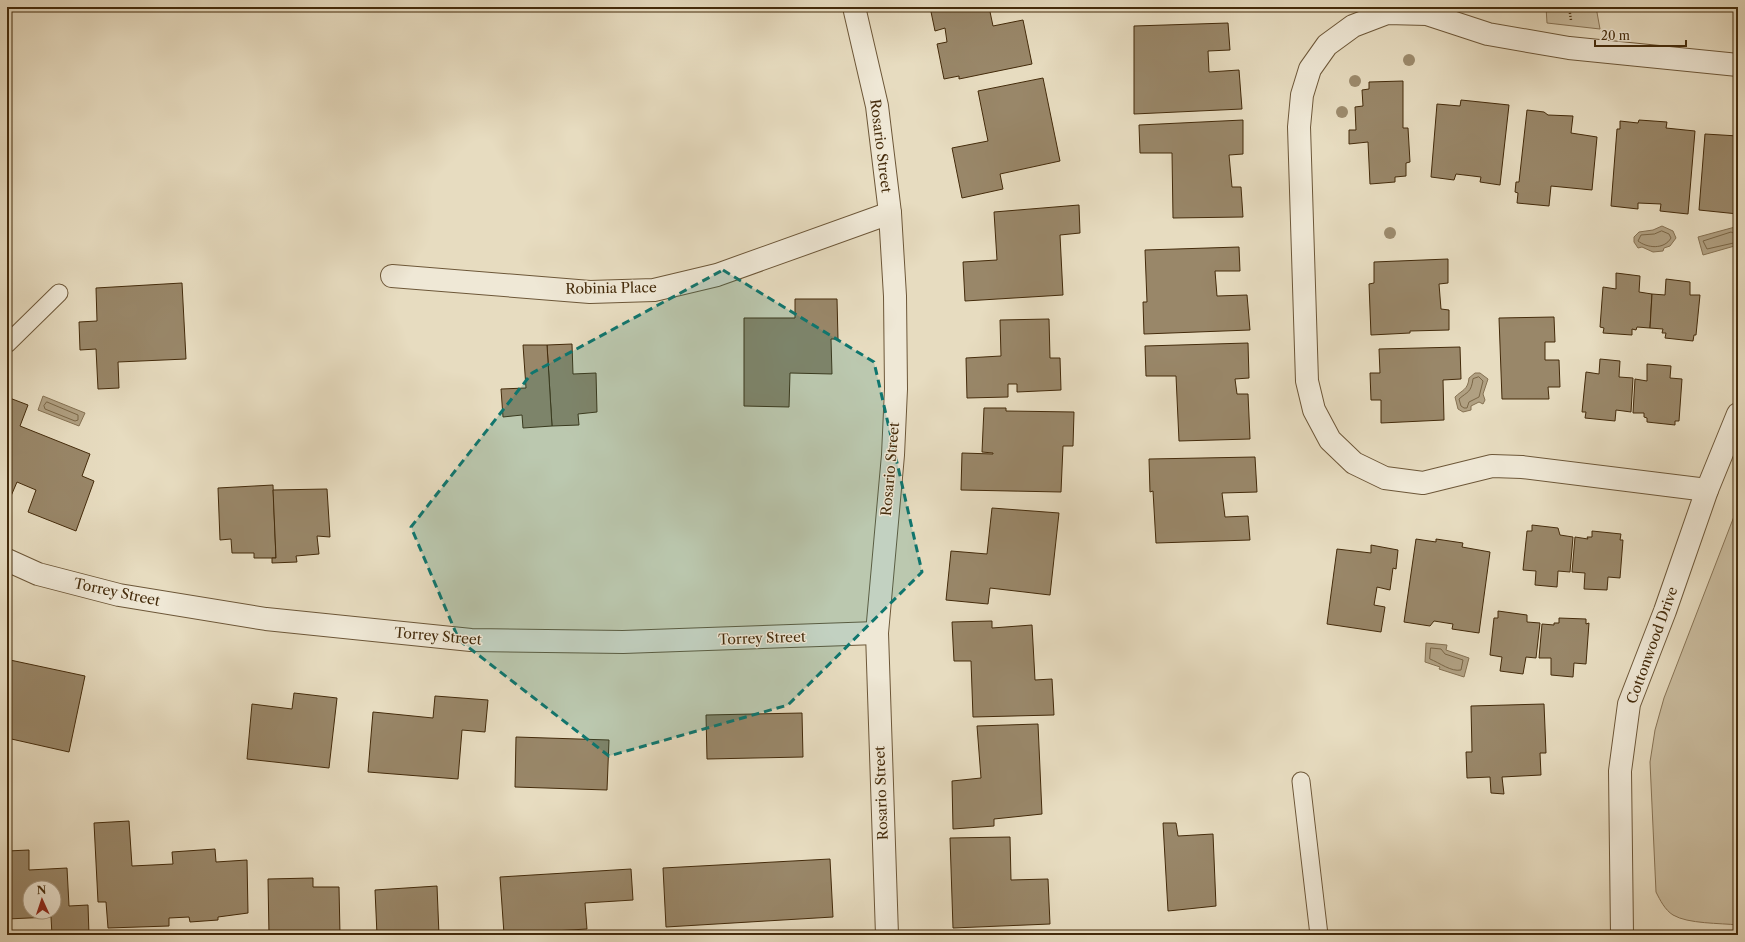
<svg xmlns="http://www.w3.org/2000/svg" width="1745" height="942" font-family="'Libre Caslon Text',serif">
	<style>
		.green { fill: #cbbea1; stroke: #887456 }
		.water { fill: #b0a082; stroke: #857152 }
		.lines { fill: none; stroke-linecap: round; stroke-linejoin: round }
		.shore { stroke: #7a6646; stroke-width: 1 }
		.building { fill: #998769; stroke: #442b0b; fill-rule: evenodd }
		.service-casing { stroke: #6d5738; stroke-width: 19 }
		.minor-casing { stroke: #6d5738; stroke-width: 24 }
		.path { stroke: #442b0b; stroke-width: 2.5; stroke-dasharray: 1 2; stroke-linecap: butt }
		.service { stroke: #efe8d6; stroke-width: 17 }
		.minor { stroke: #efe8d6; stroke-width: 22 }
		.tree { fill: #9c8b6d }
		.marked { fill: #0f766e; fill-opacity: 0.2; stroke: #0f766e; stroke-width: 3; stroke-dasharray: 8 5; stroke-linejoin: round }
		.labels { text-anchor: middle; stroke-width: 3; stroke-linejoin: round; paint-order: stroke }
		.street-label { font-size: 14px; fill: #442b0b; stroke: #efe8d6 }
	</style>
	<rect width="100%" height="100%" fill="#e7dcc0"/>
	<filter id="stains"><feTurbulence type="fractalNoise" baseFrequency=".005" numOctaves="4"/><feColorMatrix values="0 0 0 0 .2 0 0 0 0 .09 0 0 0 0 .02 0 0 0 .5 -.17"/></filter>
	<radialGradient id="worn" r=".72"><stop offset=".6" stop-color="#630" stop-opacity="0"/><stop offset="1" stop-color="#630" stop-opacity=".3"/></radialGradient>
	<!-- green -->
	<g class="green">
		<polygon points="1546,7 1596,7 1600,29 1547,23"/>
		<path d="M1738,506V925C1720,923 1688,924 1673,915C1665,910 1660,900 1656,892L1650,762L1655,730L1664,698Z"/>
	</g>
	<!-- water -->
	<g class="water">
		<polygon points="1662,226 1673,231 1676,238 1670,246 1664,248 1663,251 1653,252 1642,247 1638,248 1634,242 1634,237 1639,232 1653,230"/>
		<polygon points="1735,227 1738,245 1703,255 1698,237"/>
		<path d="M1475,373H1480L1488,379L1483,394L1485,400L1483,404L1479,402L1471,406V410L1463,412L1458,409L1455,397C1462,390 1468,390 1469,378Z"/>
		<polygon points="43,396 85,413 79,426 38,410"/>
		<polygon points="1426,643 1447,645 1446,650 1469,658 1464,677 1439,669 1440,667 1425,662"/>
	</g>
	<g class="lines">
		<!-- shore -->
		<g class="shore">
			<path d="M1662,231L1669,234L1671,238C1664,250 1647,248 1638,241L1641,235L1654,234Z"/>
			<polyline points="1738,235 1731,232 1703,241 1707,249 1738,242"/>
			<path d="M1479,377L1483,381L1479,397L1469,402L1467,408H1464L1461,406L1459,399C1468,391 1471,393 1473,379Z"/>
			<polygon points="47,402 78,415 78,420 75,421 45,409 44,406"/>
			<path d="M1431,648L1441,649L1445,654L1463,660L1461,670C1451,672 1440,663 1430,659Z"/>
		</g>
	</g>
	<!-- building -->
	<g class="building">
		<polygon points="930,7 989,7 993,26 1023,20 1032,64 959,79 959,76 944,79 937,44 947,42 945,28 935,31"/>
		<polygon points="1228,23 1230,50 1208,51 1209,72 1239,70 1242,109 1134,114 1134,26"/>
		<polygon points="1043,78 1060,161 1000,174 1003,189 962,198 952,148 988,141 978,91"/>
		<polygon points="1403,81 1403,128 1408,128 1410,162 1406,163 1406,176 1395,177 1395,182 1370,184 1368,142 1349,144 1349,130 1356,130 1355,107 1363,106 1362,90 1369,89 1369,82"/>
		<polygon points="1461,100 1509,105 1500,185 1480,182 1481,177 1456,174 1454,180 1431,177 1437,104 1460,106"/>
		<polygon points="1527,110 1544,112 1548,115 1573,116 1571,133 1597,137 1592,190 1551,186 1549,206 1517,203 1518,193 1515,192 1516,182 1519,182"/>
		<polygon points="1243,120 1243,154 1229,155 1232,187 1241,187 1243,217 1173,218 1172,153 1140,153 1139,125"/>
		<polygon points="1639,120 1667,122 1666,128 1695,131 1688,214 1660,211 1661,204 1638,203 1638,209 1611,206 1617,129 1620,129 1620,121 1638,123"/>
		<polygon points="1705,134 1738,136 1738,214 1699,210"/>
		<polygon points="1079,205 1080,233 1060,235 1063,295 965,301 963,262 997,260 994,212"/>
		<polygon points="1239,247 1240,271 1215,271 1217,296 1247,295 1250,330 1144,334 1143,302 1147,302 1145,250"/>
		<polygon points="1448,259 1448,283 1439,284 1441,309 1449,310 1449,330 1410,331 1410,333 1371,335 1369,284 1374,283 1374,262"/>
		<polygon points="1616,273 1640,276 1639,292 1652,294 1650,328 1637,327 1636,330 1632,329 1632,335 1603,333 1604,328 1600,327 1603,287 1616,289"/>
		<polygon points="1666,279 1690,282 1690,295 1700,295 1696,335 1694,335 1693,341 1665,338 1666,333 1662,333 1663,329 1650,328 1652,294 1665,295"/>
		<polygon points="182,283 186,359 118,362 119,388 98,389 96,349 80,350 79,322 97,321 96,288"/>
		<polygon points="795,299 837,299 838,339 831,339 832,374 790,373 789,407 744,406 744,318 795,318"/>
		<polygon points="1554,317 1555,342 1545,342 1545,360 1559,360 1560,387 1548,387 1549,399 1502,399 1499,318"/>
		<polygon points="1049,319 1050,358 1060,358 1061,390 1017,392 1017,384 1008,384 1008,397 967,398 966,358 1001,356 1000,320"/>
		<polygon points="1248,343 1249,378 1235,379 1237,394 1248,394 1250,439 1179,441 1176,376 1146,376 1145,346"/>
		<polygon points="572,344 573,374 596,373 597,412 578,414 579,425 552,426 547,345"/>
		<polygon points="523,345 547,345 552,426 523,428 522,415 503,417 501,389 526,388"/>
		<polygon points="1460,347 1461,379 1443,380 1444,420 1381,423 1381,400 1371,400 1370,373 1380,373 1379,349"/>
		<polygon points="1600,359 1620,361 1619,377 1633,378 1631,412 1616,410 1615,421 1585,418 1586,412 1582,412 1586,372 1599,374"/>
		<polygon points="1647,364 1671,366 1670,378 1682,379 1679,421 1675,421 1675,425 1647,422 1647,418 1644,417 1644,413 1633,413 1635,379 1647,381"/>
		<polygon points="7,397 28,405 20,426 90,454 82,476 94,481 76,531 28,512 36,490 17,482 11,496 7,495"/>
		<polygon points="984,408 1006,408 1006,411 1074,412 1073,446 1063,446 1061,492 961,490 962,453 993,454 993,453 982,452"/>
		<polygon points="1255,457 1257,492 1222,493 1225,517 1248,516 1250,540 1156,543 1153,491 1150,492 1149,459"/>
		<polygon points="273,485 276,558 254,558 254,553 232,553 231,539 220,540 218,488"/>
		<polygon points="327,489 330,537 317,536 319,554 296,556 297,562 272,563 272,558 276,558 273,490"/>
		<polygon points="992,508 1059,513 1050,595 990,588 988,604 946,600 951,551 987,554"/>
		<polygon points="1532,525 1558,528 1560,535 1573,537 1570,572 1558,571 1557,587 1535,585 1536,571 1523,570 1527,531 1532,531"/>
		<polygon points="1592,531 1621,534 1620,540 1623,540 1620,578 1608,577 1607,590 1584,589 1585,573 1572,572 1575,537 1588,539 1587,537 1592,537"/>
		<polygon points="1416,539 1436,542 1436,539 1463,543 1462,547 1490,552 1479,633 1452,629 1453,624 1434,621 1430,626 1404,622"/>
		<polygon points="1371,545 1398,550 1396,569 1393,568 1390,590 1377,587 1374,605 1385,607 1381,632 1327,624 1337,549 1371,553"/>
		<polygon points="1498,611 1527,615 1527,622 1540,623 1536,658 1526,657 1523,674 1500,671 1502,657 1490,655 1494,618 1498,618"/>
		<polygon points="1559,618 1586,619 1586,624 1589,623 1586,664 1574,663 1573,677 1551,675 1551,658 1539,658 1542,624 1554,625 1554,623 1559,623"/>
		<polygon points="992,621 992,628 1032,625 1035,680 1052,679 1054,715 973,717 971,661 954,661 952,622"/>
		<polygon points="10,660 85,676 69,752 7,738 7,673"/>
		<polygon points="294,693 337,698 329,768 247,759 252,704 292,709"/>
		<polygon points="435,696 488,700 485,732 462,730 458,779 368,772 373,712 433,718"/>
		<polygon points="1544,704 1546,753 1540,753 1541,775 1502,777 1504,794 1491,793 1490,777 1467,778 1466,752 1472,752 1471,706"/>
		<polygon points="802,713 803,757 707,759 706,715"/>
		<polygon points="1038,724 1042,814 994,819 994,826 953,829 952,781 981,778 977,726"/>
		<polygon points="516,737 609,740 607,790 515,787"/>
		<polygon points="129,821 132,866 173,864 172,852 215,849 216,862 247,860 248,913 218,917 218,920 190,922 189,917 169,918 169,926 108,928 106,902 98,902 94,823"/>
		<polygon points="1163,823 1176,823 1178,836 1213,834 1216,906 1168,911"/>
		<polygon points="1010,837 1011,880 1048,879 1050,924 953,928 950,838"/>
		<path d="M29,850V870L67,868L69,906L88,905L89,935H52L51,917L7,919V851ZM30,888H54V912H30Z"/>
		<polygon points="830,859 833,917 666,927 663,868"/>
		<polygon points="631,869 633,900 585,903 587,929 504,934 500,877"/>
		<polygon points="313,878 313,887 339,887 340,935 269,935 268,879"/>
		<polygon points="437,886 439,935 377,935 375,890"/>
	</g>
	<g class="lines">
		<defs>
			<g id="service">
				<polyline points="7,344 59,293"/>
				<polyline points="1301,781 1319,935"/>
			</g>
			<g id="minor">
				<polyline points="854,7 877,106 890,213 895,296 896,389 893,455 877,633 887,935"/>
				<polyline points="392,276 590,292 654,290 717,275 890,213"/>
				<polyline points="1707,490 1522,467 1492,466 1423,483 1385,478 1354,463 1330,440 1314,410 1307,381 1299,127 1302,95 1310,69 1327,45 1353,26 1387,13 1427,14 1488,34 1569,48 1738,65"/>
				<polyline points="7,560 38,574 119,595 266,619 471,640 623,642 877,633"/>
				<polyline points="1622,935 1620,771 1629,704 1665,611 1707,490 1738,414"/>
			</g>
		</defs>
		<!-- service casing -->
		<use href="#service" class="service-casing"/>
		<!-- minor casing -->
		<use href="#minor" class="minor-casing"/>
		<!-- path -->
		<polyline class="path" points="1569,7 1571,20"/>
		<!-- service -->
		<use href="#service" class="service"/>
		<!-- minor -->
		<use href="#minor" class="minor"/>
	</g>
	<!-- trees -->
	<g class="tree">
		<circle cx="1409" cy="60" r="6"/>
		<circle cx="1355" cy="81" r="6"/>
		<circle cx="1342" cy="112" r="6"/>
		<circle cx="1390" cy="233" r="6"/>
	</g>
	<!-- marked area -->
	<path class="marked" d="M723,270L874,362L922,572L788,705L609,756L459,640L411,527L532,373Z"/>
	<g class="labels">
		<!-- street labels -->
		<g class="street-label">
			<text transform="translate(881 146) rotate(83)" y="5">Rosario Street</text>
			<text transform="translate(611 288) rotate(-1)" y="5">Robinia Place</text>
			<text transform="translate(890 469) rotate(-85)" y="5">Rosario Street</text>
			<text transform="translate(117 592) rotate(12)" y="5">Torrey Street</text>
			<text transform="translate(438 636) rotate(5)" y="5">Torrey Street</text>
			<text transform="translate(762 638) rotate(-2)" y="5">Torrey Street</text>
			<text transform="translate(1652 645) rotate(-70)" y="5">Cottonwood Drive</text>
			<text transform="translate(881 793) rotate(-92)" y="5">Rosario Street</text>
		</g>
	</g>
	<!-- margin -->
	<rect width="1745" height="942" fill="none" stroke="#e7dcc0" stroke-width="24"/>
	<rect x="8" y="8" width="1729" height="926" fill="none" stroke="#442b0b" stroke-width="2"/>
	<rect x="12" y="12" width="1721" height="918" fill="none" stroke="#442b0b"/>
	<!-- north arrow -->
	<g transform="translate(42 900) rotate(357)"><circle r="19" fill="#efe8d6" stroke="#ab9c85"/>
	<path d="M0-3L7 15L0 10L-7 15Z" fill="#8f2418"/>
	<text y="-6" font-size="11" font-weight="bold" text-anchor="middle" fill="#442b0b">N</text>
	</g>
	<!-- scale -->
	<path d="M1595 40v6h91v-6" fill="none" stroke="#442b0b" stroke-width="2"/>
	<text x="1601" y="40" font-size="12" fill="#442b0b" stroke="#efe8d6" stroke-width="3" paint-order="stroke">20 m</text>
	<rect width="100%" height="100%" filter="url(#stains)"/>
	<rect width="100%" height="100%" fill="url(#worn)"/>
</svg>
